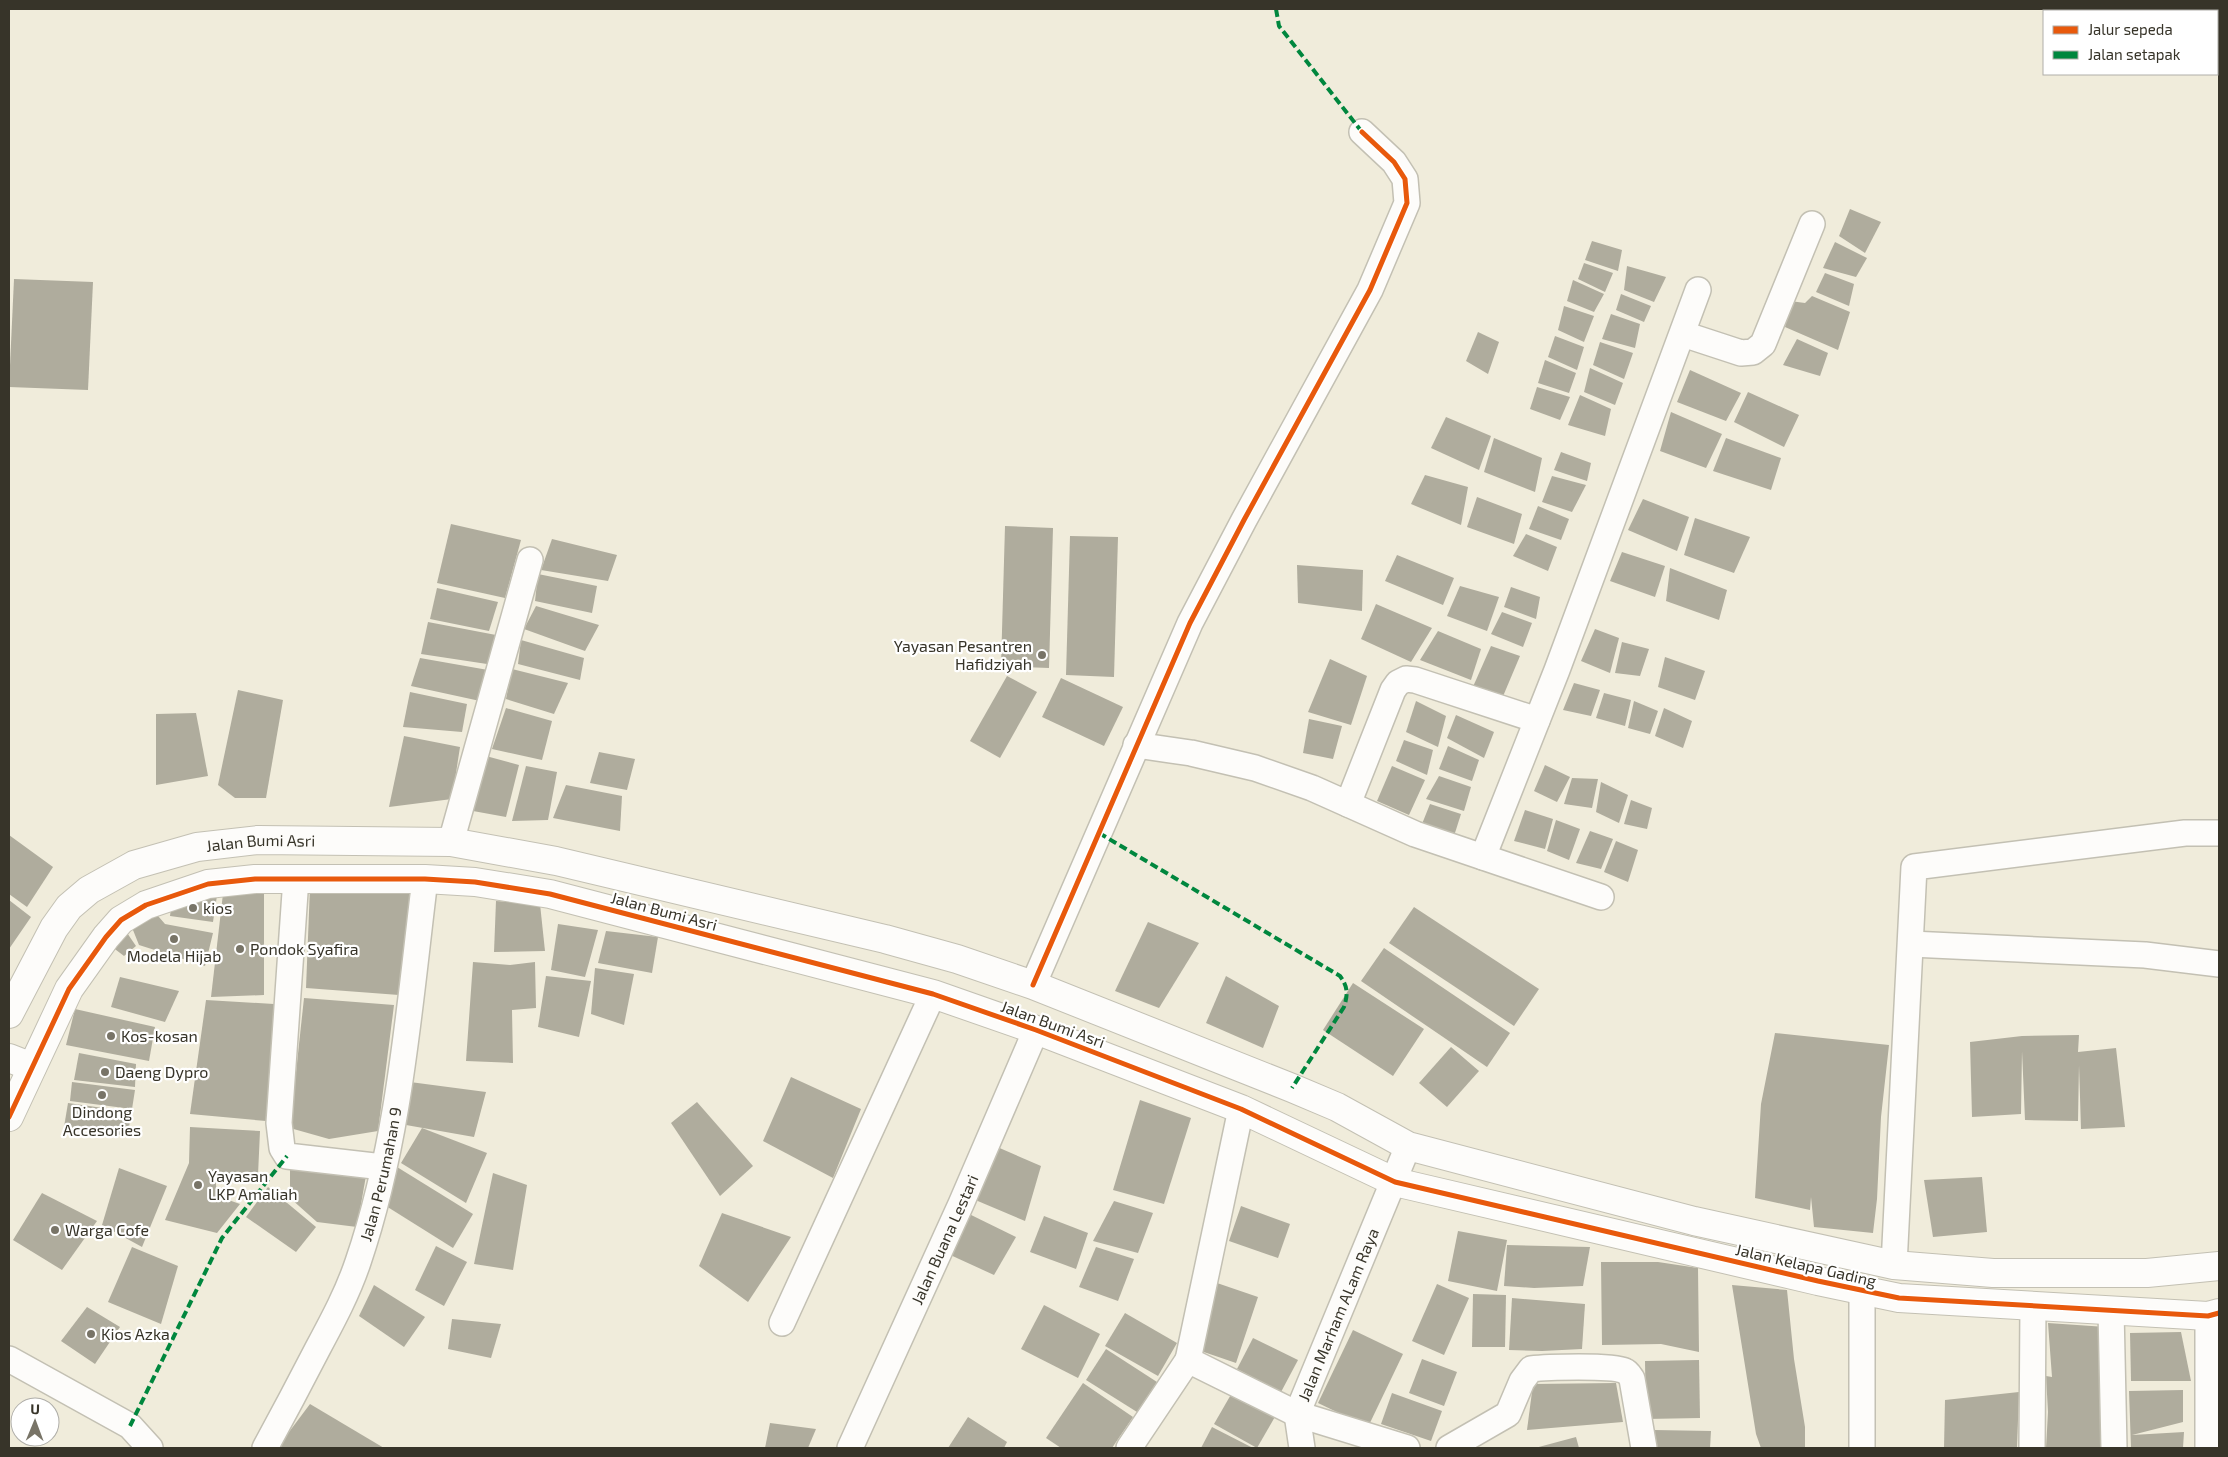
<svg xmlns="http://www.w3.org/2000/svg" width="2228" height="1457" font-family="'Exo 2',sans-serif">
	<style>
		.building { fill: #afac9d }
		.lines { fill: none; stroke-linecap: round; stroke-linejoin: round }
		.minor-casing { stroke: #c3c0b3; stroke-width: 28 }
		.tertiary-casing { stroke: #c3c0b3; stroke-width: 30 }
		.minor { stroke: #fdfcfa; stroke-width: 25 }
		.tertiary { stroke: #fdfcfa; stroke-width: 28 }
		.quiet { stroke: #00873e; stroke-width: 4; stroke-dasharray: 8 4; stroke-linecap: butt }
		.cycleway-casing { stroke: #fff; stroke-width: 8 }
		.cycleway { stroke: #e8590c; stroke-width: 5 }
		.poi-dot { fill: #787467; stroke: #fff; stroke-width: 2 }
		.labels { text-anchor: middle; stroke-width: 4.5; stroke-linejoin: round; paint-order: stroke }
		.poi-label { font-size: 16px; fill: #373429; stroke: #fff; text-anchor: start }
		.street-label { font-size: 16px; fill: #373429; stroke: #fff }
	</style>
	<rect width="100%" height="100%" fill="#f0ecdb"/>
	<!-- building -->
	<g class="building">
		<polygon points="1850,209 1881,222 1865,253 1839,236"/>
		<polygon points="1592,241 1622,250 1618,271 1585,260"/>
		<polygon points="1835,242 1867,258 1856,277 1823,268"/>
		<polygon points="1584,263 1613,273 1605,292 1578,279"/>
		<polygon points="1627,266 1666,277 1654,302 1624,290"/>
		<polygon points="1825,273 1854,284 1849,306 1816,292"/>
		<polygon points="14,279 93,282 88,390 9,387"/>
		<polygon points="1573,280 1604,294 1594,312 1567,301"/>
		<polygon points="1621,294 1651,306 1644,322 1616,310"/>
		<polygon points="1812,296 1850,312 1838,350 1785,327 1790,301 1805,303"/>
		<polygon points="1564,306 1594,316 1584,342 1558,330"/>
		<polygon points="1611,314 1640,324 1635,348 1602,339"/>
		<polygon points="1478,332 1499,342 1488,374 1466,361"/>
		<polygon points="1555,336 1584,347 1577,370 1548,357"/>
		<polygon points="1797,339 1828,353 1820,376 1783,365"/>
		<polygon points="1600,342 1633,353 1624,379 1593,365"/>
		<polygon points="1545,360 1576,373 1569,393 1538,383"/>
		<polygon points="1590,368 1623,383 1615,405 1584,392"/>
		<polygon points="1690,370 1741,393 1726,421 1677,402"/>
		<polygon points="1537,387 1570,397 1560,420 1530,409"/>
		<polygon points="1748,392 1799,415 1784,447 1734,422"/>
		<polygon points="1580,395 1611,409 1605,436 1568,425"/>
		<polygon points="1671,412 1722,434 1706,468 1660,451"/>
		<polygon points="1446,417 1491,436 1479,470 1431,448"/>
		<polygon points="1494,438 1542,458 1535,492 1484,472"/>
		<polygon points="1726,438 1781,458 1771,490 1713,471"/>
		<polygon points="1561,452 1591,463 1587,481 1554,470"/>
		<polygon points="1425,475 1468,487 1461,525 1411,504"/>
		<polygon points="1552,476 1586,485 1572,512 1542,502"/>
		<polygon points="1477,497 1522,514 1514,544 1467,527"/>
		<polygon points="1643,499 1689,517 1677,551 1628,530"/>
		<polygon points="1538,506 1569,519 1561,540 1529,529"/>
		<polygon points="1695,518 1750,537 1734,573 1684,555"/>
		<polygon points="451,524 521,540 505,598 437,583"/>
		<polygon points="1005,526 1053,528 1049,668 1001,666"/>
		<polygon points="1526,534 1557,547 1548,571 1513,556"/>
		<polygon points="1070,536 1118,537 1114,677 1066,675"/>
		<polygon points="552,539 617,555 608,581 541,570"/>
		<polygon points="1622,552 1665,566 1655,597 1610,581"/>
		<polygon points="1397,555 1454,578 1443,605 1385,581"/>
		<polygon points="1297,565 1363,570 1362,611 1298,603"/>
		<polygon points="1670,568 1727,590 1719,620 1666,601"/>
		<polygon points="538,574 597,586 592,613 535,601"/>
		<polygon points="1460,586 1499,597 1487,631 1447,616"/>
		<polygon points="1511,587 1540,597 1536,619 1504,607"/>
		<polygon points="437,588 498,602 489,631 430,619"/>
		<polygon points="1376,604 1432,628 1411,662 1361,639"/>
		<polygon points="536,606 599,625 585,651 524,629"/>
		<polygon points="1502,612 1532,623 1523,647 1491,634"/>
		<polygon points="428,622 496,635 487,664 421,654"/>
		<polygon points="1595,629 1619,638 1610,673 1581,661"/>
		<polygon points="1438,631 1481,649 1471,680 1420,660"/>
		<polygon points="521,640 584,658 580,680 518,664"/>
		<polygon points="1622,642 1649,649 1640,676 1615,673"/>
		<polygon points="1491,646 1520,656 1501,701 1472,689"/>
		<polygon points="1665,657 1705,671 1695,700 1658,687"/>
		<polygon points="420,658 488,670 480,701 411,686"/>
		<polygon points="1330,659 1367,676 1351,725 1308,712"/>
		<polygon points="512,669 568,683 554,714 506,699"/>
		<polygon points="1007,676 1037,692 1000,758 970,741"/>
		<polygon points="1061,678 1123,707 1104,746 1042,717"/>
		<polygon points="1574,683 1600,690 1591,716 1563,710"/>
		<polygon points="238,690 283,700 266,798 235,798 218,785"/>
		<polygon points="410,692 467,704 462,732 403,727"/>
		<polygon points="1604,693 1631,700 1625,726 1596,718"/>
		<polygon points="1416,701 1446,716 1438,747 1406,732"/>
		<polygon points="1634,701 1658,711 1650,734 1628,728"/>
		<polygon points="506,708 552,721 542,760 492,749"/>
		<polygon points="1664,708 1692,721 1683,748 1655,736"/>
		<polygon points="196,713 208,776 156,785 156,714"/>
		<polygon points="1456,715 1494,732 1484,758 1447,738"/>
		<polygon points="1309,719 1342,726 1333,759 1303,753"/>
		<polygon points="404,736 460,747 452,799 389,807"/>
		<polygon points="1404,740 1433,750 1427,775 1396,761"/>
		<polygon points="1448,746 1479,760 1472,781 1439,769"/>
		<polygon points="599,752 635,759 627,790 590,783"/>
		<polygon points="486,756 519,765 506,817 473,811"/>
		<polygon points="1545,765 1570,777 1557,802 1534,791"/>
		<polygon points="526,766 557,772 548,820 512,821"/>
		<polygon points="1392,766 1425,780 1409,815 1377,801"/>
		<polygon points="1439,776 1471,787 1464,811 1426,799"/>
		<polygon points="1572,778 1598,779 1592,808 1564,804"/>
		<polygon points="1601,782 1628,795 1619,823 1596,812"/>
		<polygon points="566,785 622,796 620,831 553,818"/>
		<polygon points="1631,800 1652,808 1647,829 1624,824"/>
		<polygon points="1430,804 1461,814 1454,836 1422,824"/>
		<polygon points="1525,810 1553,819 1545,849 1514,841"/>
		<polygon points="1556,820 1580,829 1569,860 1547,851"/>
		<polygon points="1590,831 1613,839 1601,869 1576,863"/>
		<polygon points="9,835 53,867 27,907 9,894"/>
		<polygon points="1616,841 1638,850 1628,882 1604,872"/>
		<polygon points="264,883 264,995 211,997 224,885"/>
		<polygon points="310,887 413,893 399,995 306,988"/>
		<polygon points="218,889 213,922 170,916 172,900"/>
		<polygon points="9,900 31,917 9,949"/>
		<polygon points="496,901 540,904 545,951 494,952"/>
		<polygon points="1414,907 1539,989 1514,1026 1389,943"/>
		<polygon points="152,909 165,924 213,933 205,966 139,945 129,920"/>
		<polygon points="1148,922 1199,943 1159,1008 1115,991"/>
		<polygon points="558,924 598,930 585,977 551,970"/>
		<polygon points="123,927 136,946 124,956 107,943"/>
		<polygon points="606,931 658,937 652,973 598,963"/>
		<polygon points="1384,948 1510,1033 1487,1067 1361,981"/>
		<polygon points="473,962 510,965 535,962 536,1008 512,1010 513,1063 466,1061"/>
		<polygon points="595,968 634,974 624,1025 591,1014"/>
		<polygon points="546,976 591,981 579,1037 538,1027"/>
		<polygon points="1226,976 1279,1006 1263,1048 1206,1023"/>
		<polygon points="120,977 179,991 165,1022 111,1007"/>
		<polygon points="1353,983 1424,1029 1393,1076 1323,1030"/>
		<polygon points="304,998 394,1005 378,1131 329,1139 290,1128"/>
		<polygon points="206,1000 274,1004 266,1121 190,1114"/>
		<polygon points="75,1009 155,1027 149,1061 66,1045"/>
		<polygon points="1775,1033 1889,1045 1881,1117 1877,1199 1873,1233 1814,1227 1811,1197 1810,1210 1755,1198 1761,1104"/>
		<polygon points="2079,1035 2078,1052 2116,1048 2125,1127 2081,1129 2079,1065 2078,1121 2025,1120 2022,1051 2021,1114 1972,1117 1970,1042 2022,1036"/>
		<polygon points="1451,1047 1479,1071 1447,1107 1419,1083"/>
		<polygon points="79,1053 136,1064 135,1087 74,1080"/>
		<polygon points="791,1077 861,1109 833,1178 763,1141"/>
		<polygon points="72,1082 135,1090 132,1109 70,1101"/>
		<polygon points="410,1082 486,1092 474,1137 406,1125"/>
		<polygon points="1140,1100 1191,1118 1164,1204 1113,1190"/>
		<polygon points="697,1102 753,1166 720,1196 671,1123"/>
		<polygon points="68,1103 131,1112 128,1136 64,1127"/>
		<polygon points="190,1127 260,1131 258,1175 215,1173 217,1196 240,1204 217,1233 165,1220 189,1163"/>
		<polygon points="422,1128 487,1153 466,1203 401,1163"/>
		<polygon points="995,1146 1041,1166 1025,1221 973,1199"/>
		<polygon points="290,1163 367,1170 357,1227 317,1222 290,1198"/>
		<polygon points="397,1167 473,1214 453,1248 386,1206"/>
		<polygon points="119,1168 167,1186 142,1247 102,1225"/>
		<polygon points="493,1173 527,1185 513,1270 474,1264"/>
		<polygon points="1982,1177 1987,1232 1933,1237 1924,1180"/>
		<polygon points="268,1187 316,1227 296,1252 246,1217"/>
		<polygon points="42,1193 97,1221 62,1270 13,1240"/>
		<polygon points="1114,1201 1153,1213 1138,1253 1093,1241"/>
		<polygon points="1241,1206 1290,1224 1278,1258 1229,1241"/>
		<polygon points="965,1212 1016,1237 994,1275 946,1253"/>
		<polygon points="722,1213 791,1237 748,1302 699,1266"/>
		<polygon points="1044,1216 1088,1233 1076,1269 1030,1252"/>
		<polygon points="1458,1231 1507,1240 1497,1291 1448,1281"/>
		<polygon points="1507,1245 1590,1247 1583,1286 1534,1288 1504,1286"/>
		<polygon points="436,1246 467,1262 444,1306 415,1290"/>
		<polygon points="132,1247 178,1266 161,1324 108,1302"/>
		<polygon points="1096,1247 1134,1259 1118,1301 1079,1287"/>
		<polygon points="1601,1262 1658,1262 1698,1268 1699,1352 1661,1344 1602,1345"/>
		<polygon points="1217,1283 1258,1297 1236,1363 1195,1349"/>
		<polygon points="1437,1284 1469,1298 1444,1355 1412,1341"/>
		<polygon points="374,1285 425,1317 404,1347 359,1316"/>
		<polygon points="1732,1285 1787,1290 1794,1359 1805,1427 1805,1448 1761,1448 1756,1434"/>
		<polygon points="1473,1294 1506,1295 1505,1347 1472,1347"/>
		<polygon points="1512,1298 1585,1304 1582,1349 1542,1351 1509,1350"/>
		<polygon points="1044,1305 1100,1334 1078,1378 1021,1349"/>
		<polygon points="87,1307 120,1327 95,1364 61,1341"/>
		<polygon points="1125,1313 1177,1343 1158,1376 1105,1346"/>
		<polygon points="452,1319 501,1324 491,1358 448,1349"/>
		<polygon points="2048,1323 2106,1327 2108,1448 2046,1448 2048,1412 2046,1376 2052,1377"/>
		<polygon points="1353,1330 1403,1354 1368,1427 1318,1403"/>
		<polygon points="2181,1332 2191,1381 2131,1381 2130,1333"/>
		<polygon points="1253,1338 1298,1360 1281,1392 1237,1369"/>
		<polygon points="1106,1349 1157,1382 1137,1412 1086,1380"/>
		<polygon points="1422,1359 1457,1372 1444,1406 1409,1393"/>
		<polygon points="1699,1360 1700,1418 1646,1419 1645,1361"/>
		<polygon points="1083,1383 1133,1417 1112,1448 1061,1448 1046,1438"/>
		<polygon points="1616,1383 1623,1422 1527,1430 1533,1384"/>
		<polygon points="2183,1390 2183,1422 2132,1435 2184,1432 2183,1448 2131,1448 2129,1391"/>
		<polygon points="1233,1391 1276,1415 1257,1448 1214,1424"/>
		<polygon points="2019,1392 2017,1448 1944,1448 1945,1400"/>
		<polygon points="1392,1393 1442,1411 1431,1441 1381,1424"/>
		<polygon points="310,1404 384,1448 277,1448"/>
		<polygon points="968,1417 1007,1442 1004,1448 948,1448"/>
		<polygon points="770,1423 816,1429 808,1448 765,1448"/>
		<polygon points="1212,1427 1253,1448 1201,1448"/>
		<polygon points="1654,1430 1711,1431 1710,1448 1653,1448"/>
		<polygon points="1576,1437 1579,1448 1535,1448"/>
	</g>
	<g class="lines">
		<defs>
			<g id="minor">
				<polyline points="1683,334 1741,353 1753,352 1763,344 1812,224"/>
				<polyline points="1136,745 1191,753 1255,768 1312,788 1415,834 1601,897"/>
				<polyline points="1348,804 1393,690 1398,683 1406,679 1415,680 1537,720"/>
				<polyline points="451,842 530,560"/>
				<polyline points="1483,857 1557,670 1698,290"/>
				<polyline points="296,878 279,1123 282,1148 287,1156 383,1167"/>
				<polyline points="1911,944 2145,955 2219,964"/>
				<polyline points="1033,985 1190,623 1244,520 1370,290 1407,203 1405,179 1394,162 1362,132"/>
				<polyline points="1894,1265 1914,867 2185,833 2219,833"/>
				<polyline points="1862,1291 1862,1448"/>
				<polyline points="2111,1310 2114,1448"/>
				<polyline points="782,1323 933,994"/>
				<polyline points="9,1359 130,1426 150,1448"/>
				<polyline points="1188,1360 1241,1109"/>
				<path id="s1" d="M265,1448C283,1415 301,1381 318,1348C333,1320 348,1292 358,1262C400,1139 409,1007 425,879"/>
				<path id="s2" d="M850,1448L961,1204L1036,1030"/>
				<polyline points="1129,1448 1188,1360 1297,1414 1407,1448"/>
				<path id="s3" d="M1302,1448L1297,1414L1408,1146"/>
				<path d="M1449,1448L1508,1414L1522,1381L1531,1369C1546,1367 1612,1365 1625,1371C1628,1372 1630,1376 1632,1379L1644,1448"/>
				<polyline points="2032,1448 2033,1305"/>
				<polyline points="2208,1448 2208,1316"/>
			</g>
			<g id="tertiary">
				<path id="s4" d="M9,1014L54,928L69,907L89,890L134,865L197,847L258,840L451,842L556,861L885,939L957,959L1033,985L1292,1088L1337,1107L1408,1146L1694,1221L1894,1265L1993,1273H2147L2219,1266"/>
				<polyline points="9,1058 32,1067"/>
				<polyline points="9,1117 69,989 106,937 121,920 146,905 208,884 255,879 425,879 475,882 550,894 933,994 1036,1030 1241,1109 1395,1182 1818,1281 1899,1298 2208,1316 2219,1313"/>
			</g>
		</defs>
		<!-- minor casing -->
		<use href="#minor" class="minor-casing"/>
		<!-- tertiary casing -->
		<use href="#tertiary" class="tertiary-casing"/>
		<!-- minor -->
		<use href="#minor" class="minor"/>
		<!-- tertiary -->
		<use href="#tertiary" class="tertiary"/>
		<!-- quiet -->
		<g class="quiet">
			<polyline points="1276,9 1279,26 1362,132"/>
			<path d="M1099,833L1340,976C1348,987 1348,994 1344,1007L1292,1088"/>
			<polyline points="130,1426 222,1238 287,1156"/>
		</g>
		<defs>
			<g id="cycleway">
				<polyline points="1033,985 1190,623 1244,520 1370,290 1407,203 1405,179 1394,162 1362,132"/>
				<polyline points="9,1117 69,989 106,937 121,920 146,905 208,884 255,879 425,879 475,882 550,894 933,994 1036,1030 1241,1109 1395,1182 1818,1281 1899,1298 2208,1316 2219,1313"/>
			</g>
		</defs>
		<!-- cycleway casing -->
		<use href="#cycleway" class="cycleway-casing"/>
		<!-- cycleway -->
		<use href="#cycleway" class="cycleway"/>
	</g>
	<!-- markers -->
	<g class="poi-dot">
		<circle cx="1042" cy="655" r="5"/>
		<circle cx="193" cy="908" r="5"/>
		<circle cx="174" cy="939" r="5"/>
		<circle cx="240" cy="949" r="5"/>
		<circle cx="111" cy="1036" r="5"/>
		<circle cx="105" cy="1072" r="5"/>
		<circle cx="102" cy="1095" r="5"/>
		<circle cx="198" cy="1185" r="5"/>
		<circle cx="55" cy="1230" r="5"/>
		<circle cx="91" cy="1334" r="5"/>
	</g>
	<g class="labels">
		<!-- poi labels -->
		<g class="poi-label">
			<text x="1032" y="652" text-anchor="end">Yayasan Pesantren<tspan x="1032" dy="18">Hafidziyah</tspan></text>
			<text x="203" y="914">kios</text>
			<text x="250" y="955">Pondok Syafira</text>
			<text x="174" y="962" text-anchor="middle">Modela Hijab</text>
			<text x="121" y="1042">Kos-kosan</text>
			<text x="115" y="1078">Daeng Dypro</text>
			<text x="102" y="1118" text-anchor="middle">Dindong<tspan x="102" dy="18">Accesories</tspan></text>
			<text x="208" y="1182">Yayasan<tspan x="208" dy="18">LKP Amaliah</tspan></text>
			<text x="65" y="1236">Warga Cofe</text>
			<text x="101" y="1340">Kios Azka</text>
		</g>
		<!-- street labels -->
		<g class="street-label">
			<text dy="6" stroke="none"><textPath href="#s4" startOffset="330">Jalan Bumi Asri</textPath></text>
			<text transform="translate(664 911) rotate(15)" y="6">Jalan Bumi Asri</text>
			<text transform="translate(1053 1024) rotate(20)" y="6">Jalan Bumi Asri</text>
			<text dy="6" stroke="none"><textPath href="#s1" startOffset="299">Jalan Perumahan 9</textPath></text>
			<text dy="6" stroke="none"><textPath href="#s2" startOffset="229">Jalan Buana Lestari</textPath></text>
			<text transform="translate(1806 1265) rotate(13)" y="6">Jalan Kelapa Gading</text>
			<text dy="6" stroke="none"><textPath href="#s3" startOffset="142">Jalan Marham ALam Raya</textPath></text>
		</g>
	</g>
	<!-- border -->
	<rect width="2228" height="1457" fill="none" stroke="#373429" stroke-width="20"/>
	<!-- legend -->
	<rect x="2043" y="10" width="175" height="65" fill="#ffffff" stroke="#afaea9"/>
	<rect x="2053" y="26" width="25" height="8" fill="#e8590c" stroke="#afaea9"/>
	<text x="2088" y="35" font-size="15" fill="#373429">Jalur sepeda</text>
	<rect x="2053" y="51" width="25" height="8" fill="#00873e" stroke="#afaea9"/>
	<text x="2088" y="60" font-size="15" fill="#373429">Jalan setapak</text>
	<!-- north arrow -->
	<g transform="translate(35 1422) rotate(1)"><circle r="24" fill="#ffffff" stroke="#afaea9"/>
	<path d="M0-4L9 19L0 12L-9 19Z" fill="#787467"/>
	<text y="-8" font-size="14" font-weight="bold" text-anchor="middle" fill="#373429">U</text>
	</g>
</svg>
